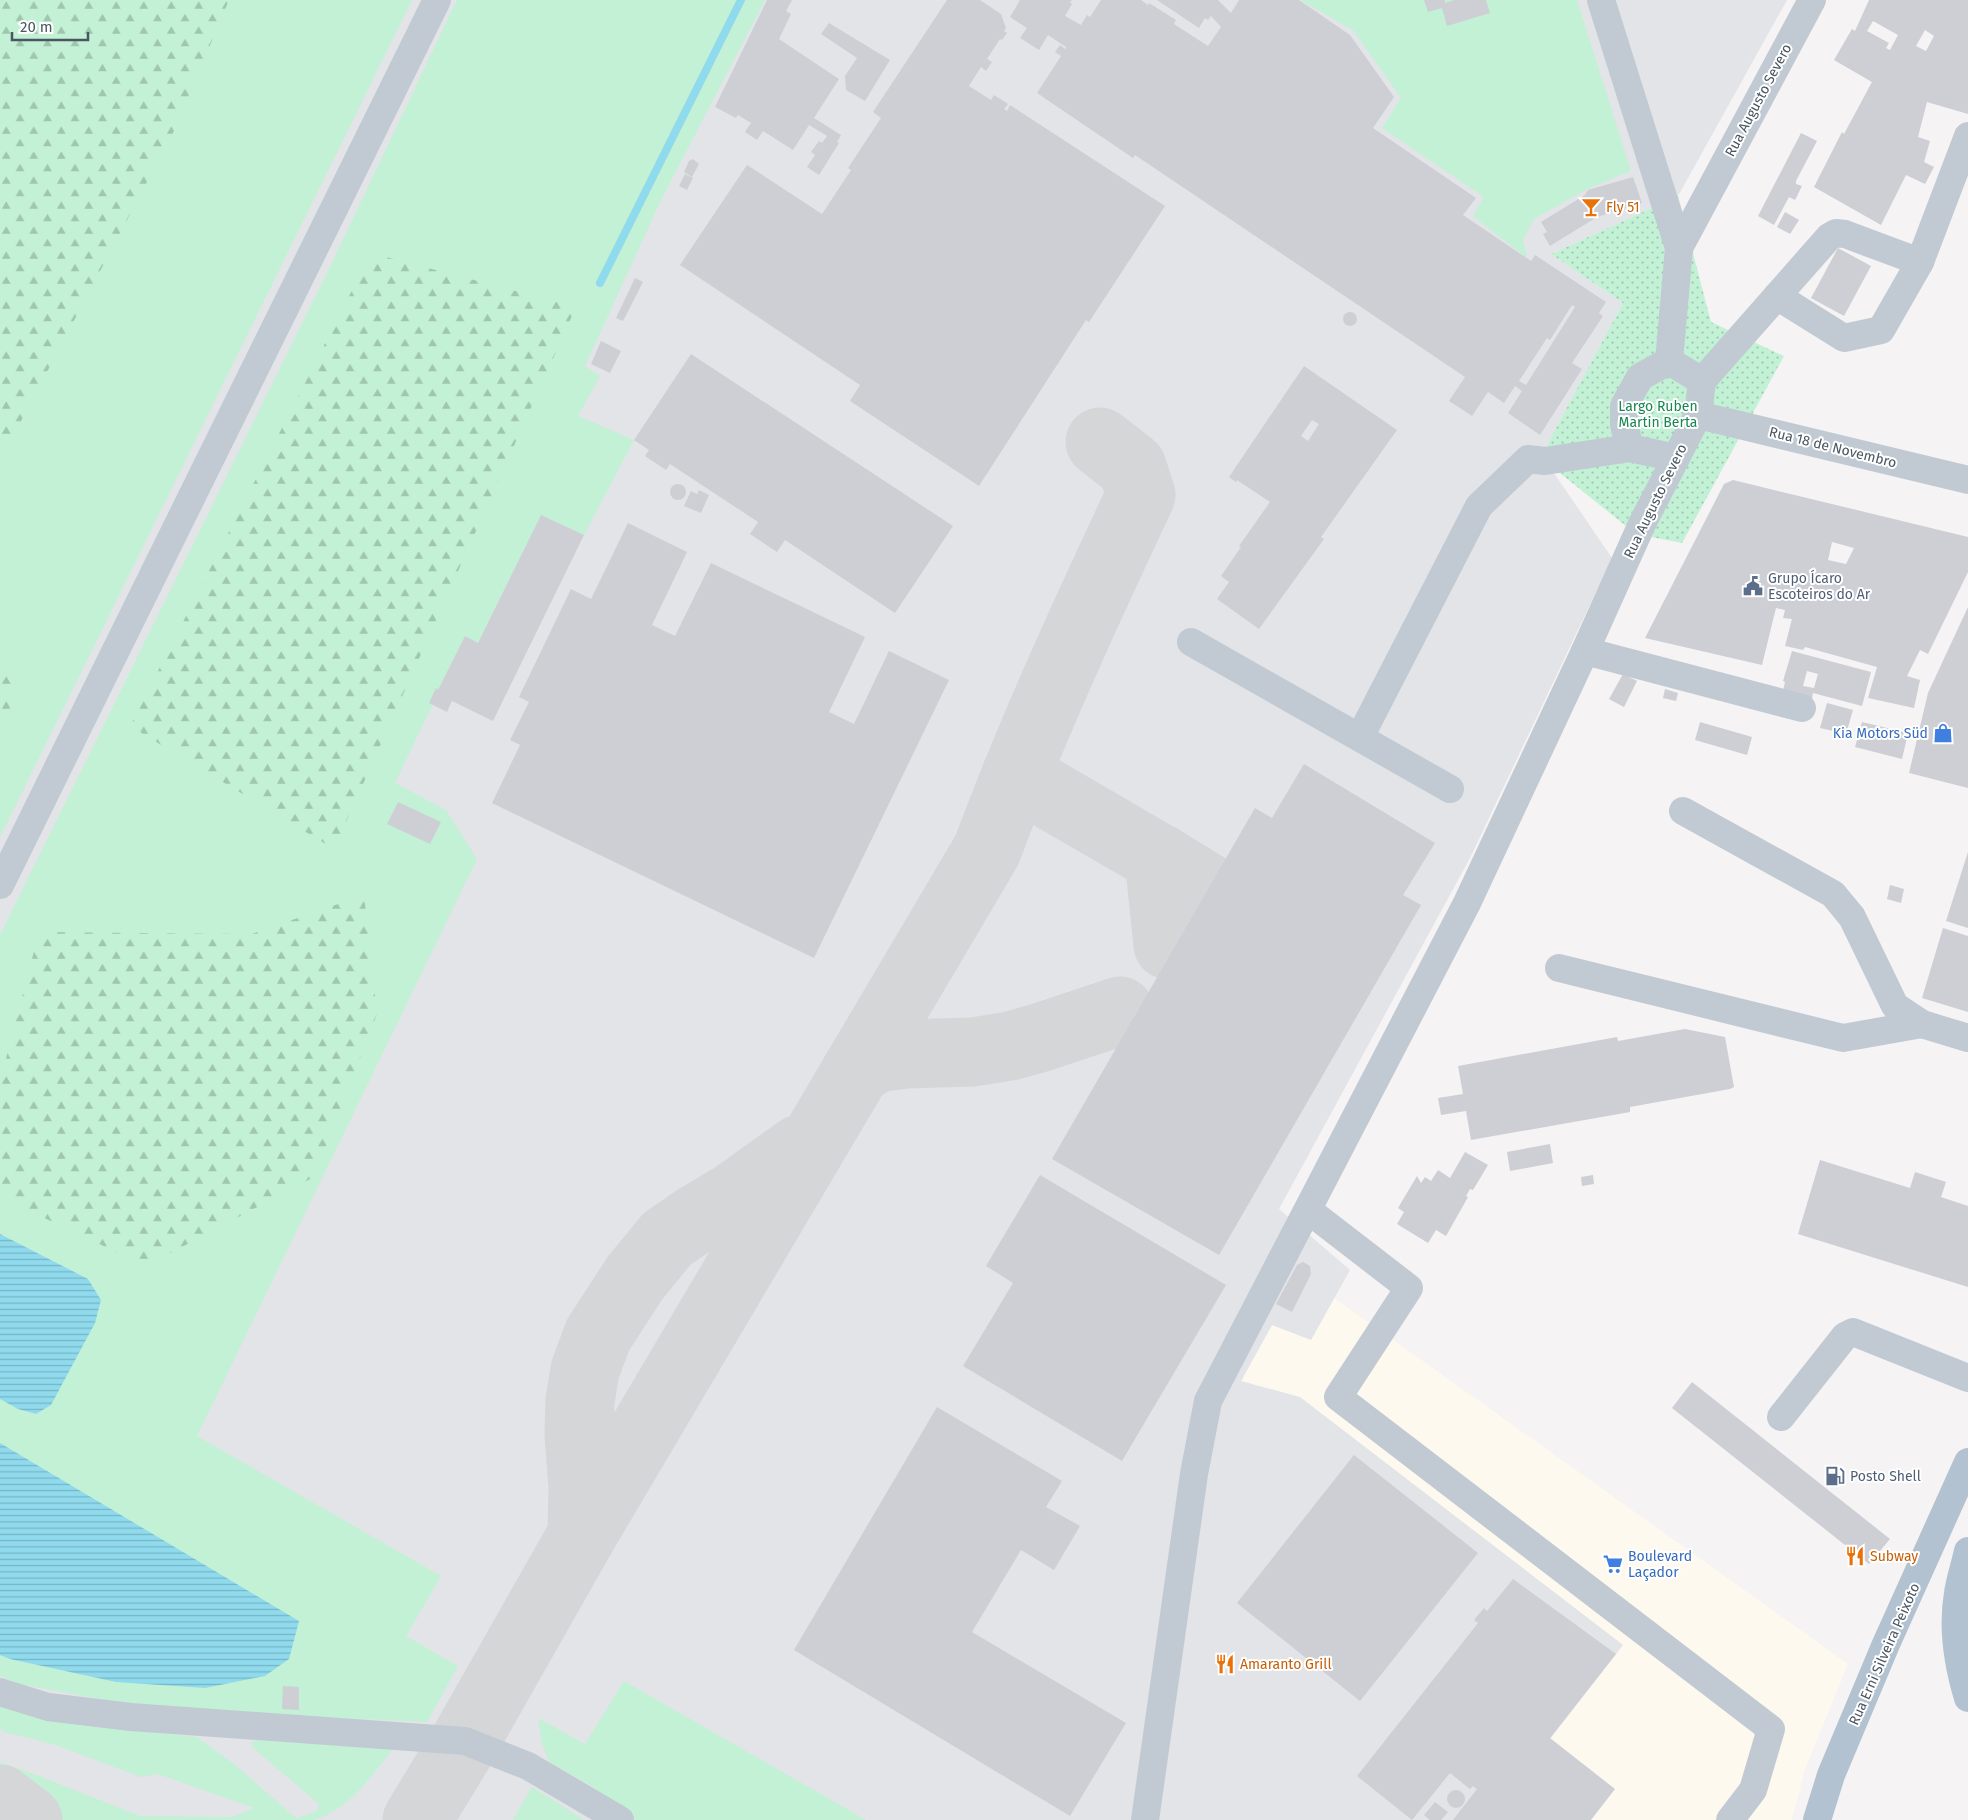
<svg xmlns="http://www.w3.org/2000/svg" width="1968" height="1820" font-family="'Fira Sans',sans-serif">
	<style>
		.commercial { fill: #fdf9ef }
		.airport { fill: #e2e4e7 }
		.grass { fill: #c3f1d5 }
		.forest { fill: url(#forest-firs) }
		.park { fill: url(#park-dots) }
		.water { fill: url(#water-rules) }
		.lines { fill: none; stroke-linecap: round; stroke-linejoin: round }
		.stream { stroke: #90daee; stroke-width: 8 }
		.taxiway { stroke: #d5d6d8; stroke-width: 69 }
		.building { fill: #cdcfd5; fill-rule: evenodd }
		.minor { stroke: #c1cad2; stroke-width: 28 }
		.major { stroke: #b3c2d1; stroke-width: 28 }
		.labels { text-anchor: middle; stroke-width: 4; stroke-linejoin: round; paint-order: stroke }
		.street-label { font-size: 14px; fill: #4a5661; stroke: #fff }
		.food-label { font-size: 14px; fill: #c56008; stroke: #fff; text-anchor: start }
		.park-label { font-size: 14px; fill: #17864f; stroke: #fff }
		.service-label { font-size: 14px; fill: #4e5e75; stroke: #fff; text-anchor: start }
		.shop-label { font-size: 14px; fill: #366cbe; stroke: #fff; text-anchor: end }
	</style>
	<defs>
		<pattern id="forest-firs" width="22" height="20" patternUnits="userSpaceOnUse" patternTransform="scale(1.25)"><rect width="22" height="20" fill="#c3f1d5"/><path d="M5 1l3.5 6h-7zM16 11l3.5 6h-7z" fill="#a0c6b0"/></pattern>
		<pattern id="park-dots" width="8" height="8" patternUnits="userSpaceOnUse" patternTransform="scale(1.25)"><rect width="8" height="8" fill="#c3f1d5"/><path d="M2 2h.1M6 6h.1" fill="none" stroke="#a0c6b0" stroke-width="1.8" stroke-linecap="round"/></pattern>
		<pattern id="water-rules" width="6" height="5" patternUnits="userSpaceOnUse" patternTransform="scale(1.25)"><rect width="6" height="5" fill="#90daee"/><path d="M0 2.5h6" fill="none" stroke="#78b4c4"/></pattern>
	</defs>
	<rect width="100%" height="100%" fill="#f5f3f3"/>
	<!-- commercial -->
	<polygon class="commercial" points="1333,1297 1848,1664 1805,1769 1792,1820 1487,1820 1623,1645 1300,1398 1241,1382 1272,1325 1311,1340"/>
	<!-- airport -->
	<polygon class="airport" points="0,0 1787,0 1678,196 1551,254 1623,303 1548,443 1545,460 1612,558 1470,858 1279,1209 1350,1270 1311,1340 1272,1325 1241,1381 1300,1397 1623,1645 1487,1820 0,1820"/>
	<!-- grass -->
	<g class="grass">
		<polygon points="0,0 412,0 0,837"/>
		<polygon points="457,0 765,0 661,200 585,366 600,376 578,416 634,440 584,535 541,515 478,643 465,637 395,783 446,810 477,859 197,1436 441,1576 406,1636 458,1666 427,1722 188,1711 116,1702 20,1684 0,1676 0,935 329,269"/>
		<polygon points="1300,0 1577,0 1631,171 1587,189 1534,219 1523,240 1527,258 1473,216 1484,197 1382,128 1401,98 1353,30"/>
		<polygon points="624,1681 866,1820 636,1820 593,1787 549,1762 542,1743 538,1718 585,1744"/>
		<path d="M0,1705L110,1728L197,1737L234,1764L296,1818L317,1811L319,1804L253,1748L251,1743L256,1740L393,1749C369,1778 351,1808 314,1820H60L0,1779V1762L29,1772L140,1816L233,1817L254,1808L158,1774L141,1777L53,1744L4,1732L0,1728Z"/>
		<polygon points="532,1787 584,1820 513,1820"/>
	</g>
	<!-- forest -->
	<g class="forest">
		<polygon points="0,0 229,0 175,129 0,461"/>
		<polygon points="371,253 576,307 334,849 130,726"/>
		<polygon points="0,667 23,676 0,733"/>
		<polygon points="364,895 377,1014 314,1177 146,1266 0,1197 0,1082 39,932 252,934"/>
	</g>
	<!-- park -->
	<polygon class="park" points="1678,196 1711,322 1784,356 1682,543 1636,534 1545,461 1548,443 1623,303 1551,254"/>
	<!-- water -->
	<g class="water">
		<polygon points="0,1234 88,1279 101,1300 95,1323 51,1405 36,1414 18,1409 0,1399"/>
		<polygon points="0,1443 299,1621 289,1659 265,1676 205,1688 116,1682 10,1659 0,1655"/>
	</g>
	<g class="lines">
		<!-- stream -->
		<polyline class="stream" points="600,283 741,0"/>
		<!-- taxiway -->
		<g class="taxiway">
			<polyline points="1016,775 1159,858 1216,893"/>
			<polyline points="1159,858 1168,945"/>
			<polyline points="856,1071 876,1058 906,1054 973,1052 1010,1046 1039,1038 1120,1011"/>
			<polyline points="582,1535 583,1486 579,1434 580,1401 585,1370 598,1335 635,1278 667,1239 696,1219 733,1197 800,1149"/>
			<polyline points="0,1799 28,1820"/>
			<path d="M417,1820L465,1741L582,1535L987,850C1032,729 1086,612 1141,495L1132,467L1100,442"/>
		</g>
	</g>
	<!-- building -->
	<g class="building">
		<polygon points="767,0 792,0 786,11 791,14 779,39 839,79 814,118 841,135 837,142 839,143 819,175 807,167 815,155 811,152 819,141 822,143 827,136 809,125 793,150 763,131 757,140 745,132 751,123 738,115 736,118 715,107"/>
		<polygon points="947,0 980,0 1001,14 1006,28 1004,31 1007,33 1002,40 1000,39 987,59 992,62 986,71 981,67 969,86 991,100 994,95 1008,104 1004,109 1007,111 1010,105 1165,206 1089,322 1086,320 979,486 850,401 860,385 680,265 747,165 822,214 851,170 848,168 881,118 873,112"/>
		<path d="M1020,0H1072L1070,2L1072,4L1065,16L1081,25L1087,15L1090,17L1101,0H1141L1148,5L1149,3L1176,20L1174,24L1208,46L1221,27L1211,16L1208,20L1205,18L1199,28L1157,0H1218L1231,13L1239,0H1299L1350,35L1394,97L1373,128L1476,198L1463,215L1531,261L1535,255L1606,302L1599,313L1603,316L1572,363L1582,369L1540,435L1508,413L1522,391L1515,386L1504,403L1488,392L1472,416L1449,401L1465,377L1135,155L1133,158L1037,93L1061,56L1055,52L1060,45L1065,49L1066,47L1048,35L1039,50L1020,38L1027,28L1010,17ZM1572,305L1575,307L1526,385L1519,381L1547,338L1550,340Z"/>
		<polygon points="1424,0 1445,0 1445,3 1454,0 1486,0 1490,13 1447,26 1442,8 1428,12"/>
		<path d="M1869,0H1968V114L1927,102L1918,137L1930,141L1924,162L1934,167L1925,184L1906,175L1881,225L1814,187L1842,132L1844,134L1872,82L1834,60L1852,29L1855,31ZM1873,21L1898,35L1890,50L1886,48L1889,43L1867,31ZM1925,30L1934,36L1926,51L1916,46Z"/>
		<polygon points="829,23 890,60 865,101 846,90 845,76 857,58 821,34"/>
		<polygon points="1801,133 1817,141 1796,181 1796,184 1802,186 1795,200 1789,197 1774,225 1758,216"/>
		<polygon points="693,159 699,164 692,177 684,172 689,161"/>
		<polygon points="685,174 693,178 687,190 679,186"/>
		<polygon points="1633,177 1642,203 1597,217 1550,246 1543,234 1547,232 1541,222 1585,195 1588,190"/>
		<polygon points="1785,212 1799,220 1790,234 1777,227"/>
		<polygon points="1838,248 1871,266 1844,316 1811,298"/>
		<polygon points="635,278 643,282 623,321 616,318"/>
		<circle cx="1350" cy="319" r="7"/>
		<polygon points="601,341 621,351 610,373 591,364"/>
		<polygon points="691,354 953,526 895,613 785,540 777,552 750,534 758,522 670,464 666,470 645,456 649,450 634,440"/>
		<path d="M1304,366L1397,430L1321,537L1324,539L1259,629L1217,599L1229,582L1221,576L1241,547L1239,546L1270,502L1237,480L1236,482L1229,477ZM1312,420L1319,424L1308,441L1301,436Z"/>
		<path d="M1733,480L1968,537V572L1928,654L1920,650L1907,676L1920,680L1914,708L1868,698L1877,667L1805,647L1803,650L1785,646L1792,619L1783,618L1785,610L1776,608L1762,665L1645,638L1724,484ZM1832,542L1854,548L1846,564L1828,560Z"/>
		<circle cx="678" cy="492" r="8"/>
		<polygon points="699,490 709,495 701,513 684,506 691,491 697,494"/>
		<polygon points="541,515 584,535 493,721 452,701 447,712 429,703 436,688 438,690 465,636 478,643"/>
		<polygon points="628,523 687,552 652,625 675,636 711,563 865,637 829,712 854,724 889,651 949,680 814,958 492,803 520,745 510,740 529,702 519,697 571,589 591,599"/>
		<polygon points="1968,607 1968,788 1909,773 1928,693"/>
		<path d="M1792,651L1871,672L1862,706L1813,693L1812,699L1783,691L1785,682L1783,681ZM1807,671L1818,674L1814,688L1803,686Z"/>
		<polygon points="1623,674 1637,681 1624,707 1609,699"/>
		<polygon points="1665,689 1678,693 1676,701 1663,698"/>
		<polygon points="1827,703 1853,710 1846,734 1820,728"/>
		<polygon points="1700,722 1752,737 1747,755 1695,740"/>
		<polygon points="1862,722 1908,733 1902,759 1855,747"/>
		<polygon points="1304,764 1435,843 1403,895 1421,905 1219,1255 1052,1159 1255,808 1272,818"/>
		<polygon points="398,802 441,822 430,844 387,824"/>
		<polygon points="1968,852 1968,928 1946,921"/>
		<polygon points="1890,885 1904,889 1901,903 1887,899"/>
		<polygon points="1943,928 1968,936 1968,1012 1922,998"/>
		<polygon points="1685,1029 1725,1037 1734,1087 1730,1089 1630,1107 1630,1112 1471,1140 1466,1111 1441,1115 1438,1098 1463,1094 1458,1066 1617,1037 1618,1041"/>
		<polygon points="1550,1144 1553,1163 1510,1171 1507,1152"/>
		<polygon points="1465,1152 1488,1165 1473,1190 1470,1189 1466,1196 1468,1197 1446,1236 1436,1230 1428,1243 1397,1224 1404,1212 1398,1208 1417,1176 1421,1183 1425,1177 1431,1181 1438,1170 1450,1178"/>
		<polygon points="1820,1160 1910,1188 1915,1172 1946,1182 1941,1197 1968,1206 1968,1287 1798,1234"/>
		<polygon points="1040,1175 1226,1285 1122,1461 963,1366 1013,1283 986,1266"/>
		<polygon points="1593,1175 1594,1184 1582,1186 1581,1177"/>
		<polygon points="1303,1262 1310,1266 1311,1274 1292,1312 1276,1304 1297,1265"/>
		<polygon points="1692,1382 1890,1539 1869,1564 1672,1408"/>
		<polygon points="937,1407 1062,1481 1046,1507 1080,1526 1054,1570 1021,1550 972,1632 1126,1723 1070,1816 794,1650"/>
		<polygon points="1354,1455 1478,1553 1360,1701 1237,1603"/>
		<polygon points="1513,1579 1616,1654 1550,1738 1615,1789 1591,1820 1453,1820 1477,1789 1473,1786 1470,1789 1450,1773 1412,1820 1357,1776 1478,1623 1474,1620 1484,1608 1487,1611"/>
		<polygon points="283,1686 299,1687 299,1710 282,1709"/>
		<circle cx="1456" cy="1799" r="9"/>
		<polygon points="1435,1802 1448,1812 1441,1820 1430,1820 1424,1815"/>
	</g>
	<g class="lines">
		<!-- minor -->
		<g class="minor">
			<polyline points="1601,0 1679,248"/>
			<polyline points="1777,296 1844,338 1881,330 1920,262"/>
			<polyline points="1669,361 1640,377 1624,406 1624,425 1630,448 1676,458"/>
			<polyline points="1702,381 1829,237 1836,233 1845,234 1920,262 1968,136"/>
			<polyline points="1698,415 1968,480"/>
			<polyline points="1191,642 1450,789"/>
			<polyline points="1585,651 1802,708"/>
			<polyline points="1360,737 1479,506 1528,459 1545,461 1630,448"/>
			<polyline points="1683,811 1833,894 1852,917 1895,1006 1922,1024 1968,1038"/>
			<polyline points="0,885 437,0"/>
			<polyline points="1559,968 1843,1038 1922,1024"/>
			<polyline points="1308,1210 1409,1288 1338,1397 1771,1729 1753,1790 1730,1820"/>
			<polyline points="1781,1417 1845,1336 1853,1332 1968,1378"/>
			<polyline points="0,1692 48,1707 131,1717 465,1741 528,1766 620,1820"/>
			<polyline points="1145,1820 1194,1474 1208,1401 1467,903 1585,651 1642,524 1698,415 1702,381 1669,361 1679,248 1812,0"/>
		</g>
		<!-- major -->
		<g class="major">
			<path d="M1968,1551C1965,1565 1960,1579 1958,1593C1952,1628 1958,1665 1968,1698"/>
			<polyline points="1817,1820 1831,1775 1886,1644 1968,1462"/>
		</g>
	</g>
	<!-- icons -->
	<defs>
		<symbol id="bar-bare" viewBox="-9 -9 18 18"><path d="M-6-5H6L.8 .8V4.5H3.5V6h-7V4.5H-.8V.8Z" fill="#e8710a" stroke="#fff" stroke-width="2.5" paint-order="stroke"/></symbol>
		<symbol id="civic-bare" viewBox="-9 -9 18 18"><path d="M-.6-6.5H3V-4.5H.6V-3L4-1V1h2V6H-6V1h2V-1L-.6-3ZM-1.2 2.5V6h2.4V2.5Z" fill="#5c6f8a" stroke="#fff" stroke-width="2.5" paint-order="stroke"/></symbol>
		<symbol id="shop-bare" viewBox="-9 -9 18 18"><path d="M-5-2.5h2.3a2.7 3.5 0 0 1 5.4 0H5L5.5 6h-11ZM-1.5-2.5h3a1.5 2.3 0 0 0-3 0Z" fill="#3f7fe0" stroke="#fff" stroke-width="2.5" paint-order="stroke"/></symbol>
		<symbol id="fuel-bare" viewBox="-9 -9 18 18"><path d="M-5.5-6h7V0h2V4h1.3V-2.5L3-4.5l.8-.8L6-3V5H2.5V1h-1V6h-7ZM-4.2-4.7v3.2H.2V-4.7Z" fill="#5c6f8a" stroke="#fff" stroke-width="2.5" paint-order="stroke"/></symbol>
		<symbol id="restaurant-bare" viewBox="-9 -9 18 18"><path d="M-5-6h1v4h1v-4h1v4h1v-4h1v5L-1.5 .5V6h-2V.5L-5-1ZM5-6V6H3V1.5H1.5Q1.5-4 5-6Z" fill="#e8710a" stroke="#fff" stroke-width="2.5" paint-order="stroke"/></symbol>
		<symbol id="supermarket-bare" viewBox="-9 -9 18 18"><path d="M-6-5.5h2.5l.6 2H6L4.5 2H-2.5L-4.4-4H-6ZM-1.5 3.2a1.3 1.3 0 1 0 .1 0ZM3 3.2a1.3 1.3 0 1 0 .1 0Z" fill="#3f7fe0" stroke="#fff" stroke-width="2.5" paint-order="stroke"/></symbol>
	</defs>
	<g fill-rule="evenodd">
		<use href="#bar-bare" x="1577" y="193" width="28" height="28"/>
		<use href="#civic-bare" x="1739" y="572" width="28" height="28"/>
		<use href="#shop-bare" x="1929" y="719" width="28" height="28"/>
		<use href="#fuel-bare" x="1821" y="1462" width="28" height="28"/>
		<use href="#restaurant-bare" x="1841" y="1542" width="28" height="28"/>
		<use href="#supermarket-bare" x="1599" y="1550" width="28" height="28"/>
		<use href="#restaurant-bare" x="1211" y="1650" width="28" height="28"/>
	</g>
	<g class="labels">
		<!-- street labels -->
		<g class="street-label">
			<text transform="translate(1758 100) rotate(-62)" y="5">Rua Augusto Severo</text>
			<text transform="translate(1833 447) rotate(14)" y="5">Rua 18 de Novembro</text>
			<text transform="translate(1655 501) rotate(-64)" y="5">Rua Augusto Severo</text>
			<text transform="translate(1884 1654) rotate(-66)" y="5">Rua Erni Silveira Peixoto</text>
		</g>
		<!-- food labels -->
		<g class="food-label">
			<text x="1606" y="212">Fly 51</text>
			<text x="1870" y="1561">Subway</text>
			<text x="1240" y="1669">Amaranto Grill</text>
		</g>
		<!-- park labels -->
		<g class="park-label">
			<text x="1658" y="411">Largo Ruben<tspan x="1658" dy="16">Martin Berta</tspan></text>
		</g>
		<!-- service labels -->
		<g class="service-label">
			<text x="1768" y="583">Grupo Ícaro<tspan x="1768" dy="16">Escoteiros do Ar</tspan></text>
			<text x="1850" y="1481">Posto Shell</text>
		</g>
		<!-- shop labels -->
		<g class="shop-label">
			<text x="1928" y="738">Kia Motors Süd</text>
			<text x="1628" y="1561" text-anchor="start">Boulevard<tspan x="1628" dy="16">Laçador</tspan></text>
		</g>
	</g>
	<!-- scale -->
	<path d="M12 32v8h76v-8" fill="none" stroke="#4a5661" stroke-width="2.5"/>
	<text x="20" y="32" font-size="15" fill="#4a5661" stroke="#ffffff" stroke-width="4" paint-order="stroke">20 m</text>
</svg>
